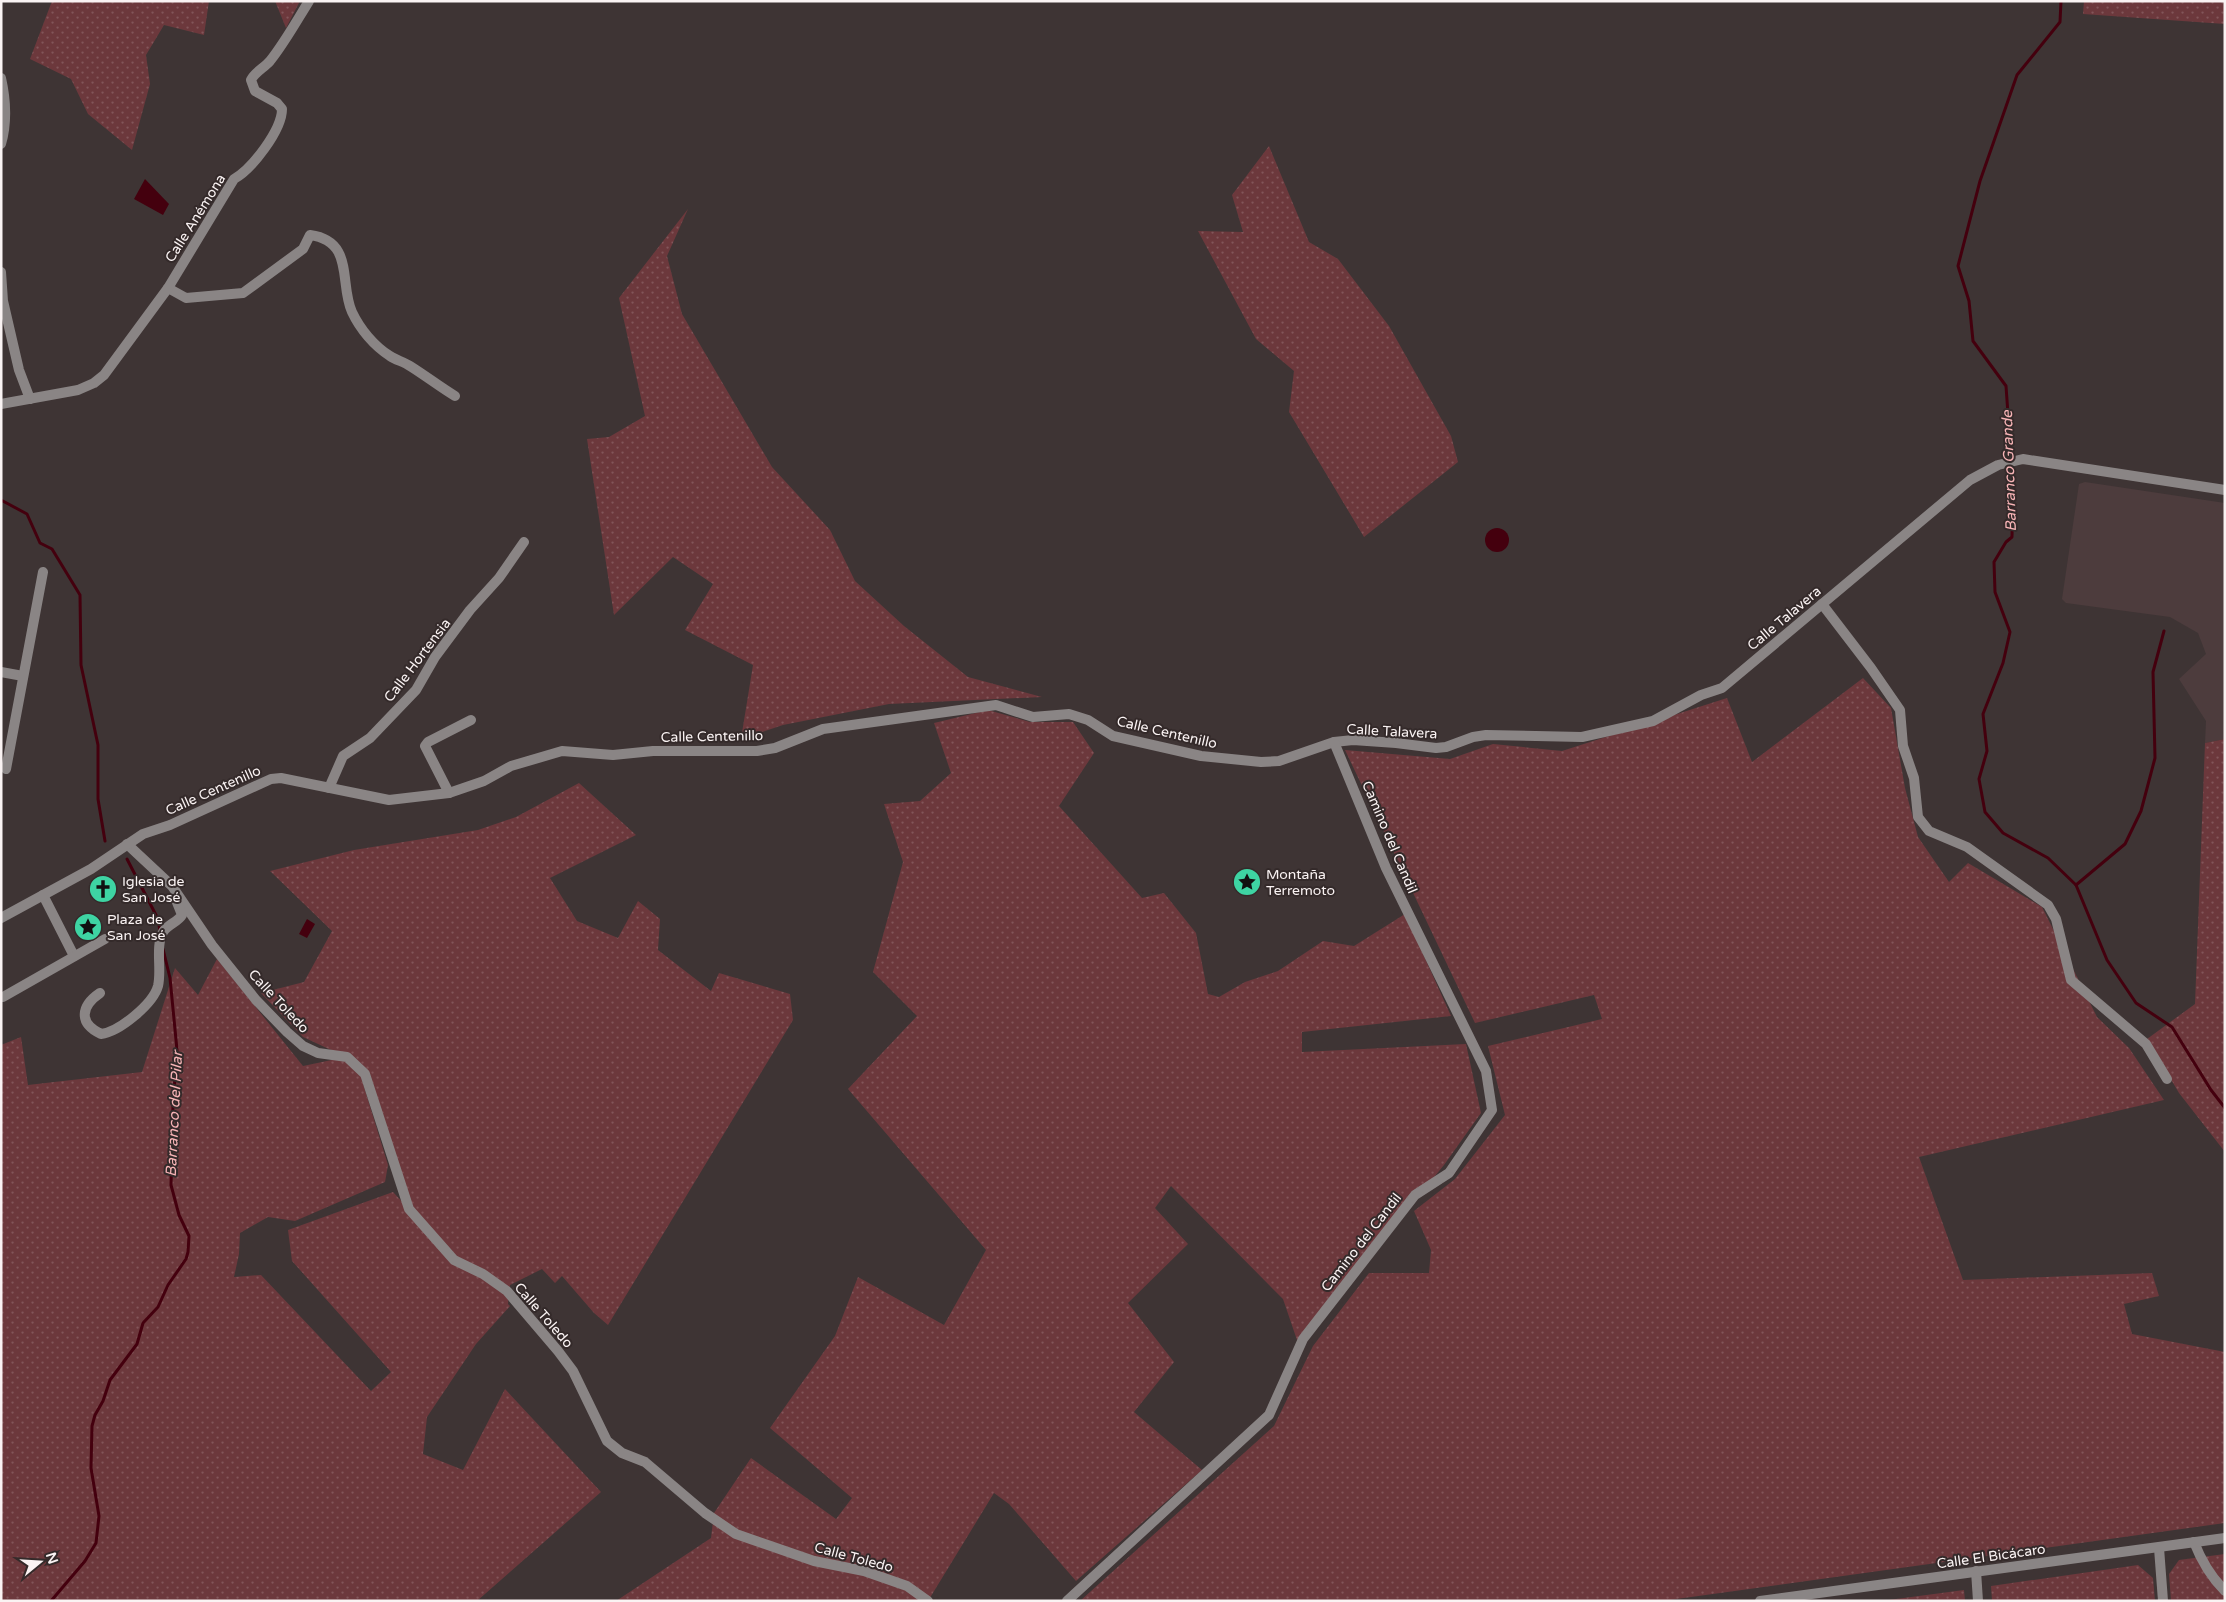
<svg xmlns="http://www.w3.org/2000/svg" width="2226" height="1602" font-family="'Varela Round',sans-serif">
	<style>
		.built { fill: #4d3c3d }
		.green { fill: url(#green-dots); fill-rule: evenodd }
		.water { fill: #44000e }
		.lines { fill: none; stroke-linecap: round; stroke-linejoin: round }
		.stream { stroke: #44000e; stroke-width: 3 }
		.street { stroke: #8a8585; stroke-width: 10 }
		.labels { text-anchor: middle; stroke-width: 4; stroke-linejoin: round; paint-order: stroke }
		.street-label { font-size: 14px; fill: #faf3f3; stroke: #342a2a }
		.poi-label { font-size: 14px; fill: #faf3f3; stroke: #342a2a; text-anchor: start }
		.water-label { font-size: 15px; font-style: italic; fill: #f7b4b6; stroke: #342a2a }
	</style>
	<defs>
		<pattern id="green-dots" width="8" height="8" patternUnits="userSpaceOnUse" patternTransform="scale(1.25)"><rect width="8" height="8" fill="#6c383c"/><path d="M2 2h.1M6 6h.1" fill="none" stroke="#825559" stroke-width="1.8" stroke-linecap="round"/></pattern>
	</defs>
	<rect width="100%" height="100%" fill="#3e3434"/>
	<!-- built -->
	<polygon class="built" points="2085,482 2225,503 2225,739 2205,743 2206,721 2179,679 2206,654 2198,633 2170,617 2066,603 2062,599 2079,484"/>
	<!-- green -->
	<g class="green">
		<polygon points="52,1 209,1 204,35 164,25 146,55 150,84 132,150 88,114 71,79 30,59"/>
		<polygon points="275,1 300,1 286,28"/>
		<polygon points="2084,1 2225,1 2225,24 2083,14"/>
		<polygon points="1269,146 1309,242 1338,259 1389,326 1451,436 1458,462 1364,537 1289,412 1294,371 1256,339 1198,231 1243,232 1232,195"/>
		<polygon points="688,209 667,256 682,314 772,467 830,530 855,581 904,626 968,677 1042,697 889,704 783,725 741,739 753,665 685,630 713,584 673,557 614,615 587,439 609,437 645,416 619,298"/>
		<polygon points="1863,678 1891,708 1905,788 1918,837 1949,882 1968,863 2042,907 2097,1017 2129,1048 2164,1100 1919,1157 1963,1280 2152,1273 2159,1296 2124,1304 2132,1334 2225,1352 2225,1523 1662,1601 1080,1601 1274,1426 1313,1346 1369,1273 1429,1273 1431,1250 1414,1211 1455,1179 1505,1115 1488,1046 1602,1019 1594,995 1475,1023 1345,750 1450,759 1493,744 1562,751 1727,698 1752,762"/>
		<polygon points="988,710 1030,722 1073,722 1094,753 1059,806 1142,898 1164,893 1196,933 1208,994 1219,997 1245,982 1278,971 1323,941 1354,946 1405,914 1451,1016 1302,1032 1302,1052 1466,1044 1481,1113 1444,1165 1298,1343 1283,1299 1171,1186 1155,1208 1188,1244 1128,1303 1174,1362 1134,1412 1202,1470 1076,1581 1009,1504 994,1493 928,1601 616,1601 711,1538 714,1513 751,1458 836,1519 852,1498 770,1428 835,1336 858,1277 944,1325 986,1250 848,1089 917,1016 873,972 903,862 884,804 920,801 951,773 934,723"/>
		<polygon points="2225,739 2225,1152 2179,1093 2147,1039 2195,1004 2205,743"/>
		<path d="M579,783L636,835L550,878L577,921L618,938L638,901L660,919L658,950L711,991L719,973L790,994L793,1020L608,1325L594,1313L562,1276L555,1283L542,1269L510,1285L508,1304L510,1306L476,1344L427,1417L423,1454L463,1470L505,1389L601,1492L477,1601H1V1045L21,1037L28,1085L142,1072L175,968L198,995L217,959L303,1066L346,1057L303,1037L261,993L304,982L332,931L270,871L354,850L478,830L516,817ZM361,1077L408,1208L393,1192L288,1230L292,1261L391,1372L371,1391L261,1275L234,1277L239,1254L240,1233L268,1217L295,1221L385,1182L388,1165Z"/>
		<polygon points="2225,1554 2225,1601 2171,1601 2169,1574 2179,1560"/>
		<polygon points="2138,1565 2153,1578 2155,1601 1992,1601 1991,1586"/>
		<polygon points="1964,1590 1965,1601 1881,1601"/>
	</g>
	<!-- water -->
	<g class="water">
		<polygon points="145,179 169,204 163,215 134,199"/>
		<circle cx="1497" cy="540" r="12"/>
		<polygon points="307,919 315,924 307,938 299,934"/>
	</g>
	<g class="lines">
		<!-- stream -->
		<g class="stream">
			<polyline points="2061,1 2060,22 2017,75 1980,181 1958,266 1969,301 1973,341 2006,386 2013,485 2012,537 2006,542 1994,562 1995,592 2010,632 2003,663 1983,714 1987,751 1979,779 1985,812 2003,833 2048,858 2076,885 2107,960 2136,1003 2172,1027 2211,1090 2225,1108"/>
			<polyline points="1,500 27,514 40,543 52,549 80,595 81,665 98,745 98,799 105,841"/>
			<polyline points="127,859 158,919 160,931"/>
			<polyline points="2076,885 2125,844 2141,811 2155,758 2153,672 2164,631"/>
			<polyline points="51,1601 85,1561 96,1543 99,1516 91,1468 92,1426 95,1415 103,1401 110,1380 137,1344 143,1323 158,1307 168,1285 186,1259 188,1252 189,1236 179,1215 171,1185 173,1105 177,1050 170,978 163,949"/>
		</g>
		<!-- street -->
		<g class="street">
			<path d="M1,78C6,100 7,123 1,144"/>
			<polyline points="1,272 3,301 19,370 30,399"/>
			<path d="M168,288L186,298L243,293L303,249L310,235C355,241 339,284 352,312C360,329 374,346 390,356C396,360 404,362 410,366C426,376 440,387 455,396"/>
			<path d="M1,404L78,390L94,383L104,375L168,288L234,179C252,169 282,130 282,109L277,103L255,91L251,80C255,72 264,68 270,61C285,42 296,22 309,1"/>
			<polyline points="1822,604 1871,668 1900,710 1903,746 1914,778 1918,817 1929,831 1967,847 2048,905 2056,919 2071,980 2146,1044 2167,1079"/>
			<polyline points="1,672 23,676"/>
			<polyline points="6,769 43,572"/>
			<polyline points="329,788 343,756 370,738 416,690 435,657 470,610 499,578 524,542"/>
			<polyline points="449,793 425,746 428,742 471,720"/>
			<polyline points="127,844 172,886 212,945 256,1000 287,1032 303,1046 318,1053 347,1057 365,1074 409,1209 454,1260 483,1274 507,1291 558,1351 573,1371 607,1441 622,1453 645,1462 705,1513 736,1534 814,1561 864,1571 907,1586 928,1601"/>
			<polyline points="43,895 74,956"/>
			<polyline points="1,918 91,869 143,834 170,825 271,779 281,778 389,800 449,793 484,781 511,766 562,751 613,755 653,751 757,751 775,748 823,729 996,705 1033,717 1069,714 1088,720 1113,736 1201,756 1261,762 1279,761 1334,742 1353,740 1396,743 1436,748 1446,747 1473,737 1486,735 1582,737 1653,721 1701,695 1722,688 1970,480 1998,465 2023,459 2225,490"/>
			<path d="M100,993C81,1006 78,1023 101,1034C119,1032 153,1004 158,986C162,970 155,947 163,932C168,924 178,922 182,915L176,900"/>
			<polyline points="3,997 105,939"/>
			<path d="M2194,1542C2201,1560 2211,1577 2225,1591"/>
			<polyline points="2159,1548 2163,1601"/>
			<polyline points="1976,1571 1978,1601"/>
			<polyline points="1067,1601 1269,1415 1303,1339 1415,1195 1449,1173 1492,1110 1486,1071 1386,868 1334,742"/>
			<polyline points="1760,1601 2225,1538"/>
		</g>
	</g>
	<!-- icons -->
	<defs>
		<symbol id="sight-disc" viewBox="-11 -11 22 22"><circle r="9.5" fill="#3ed4a3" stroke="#342a2a"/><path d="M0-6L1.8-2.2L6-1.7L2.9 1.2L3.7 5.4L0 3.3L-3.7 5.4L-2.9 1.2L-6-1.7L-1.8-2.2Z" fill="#111"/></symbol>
		<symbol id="church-disc" viewBox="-11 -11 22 22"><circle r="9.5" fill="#3ed4a3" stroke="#342a2a"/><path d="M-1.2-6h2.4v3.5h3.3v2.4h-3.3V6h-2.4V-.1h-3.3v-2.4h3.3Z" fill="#111"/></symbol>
	</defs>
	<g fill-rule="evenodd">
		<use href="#sight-disc" x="1231" y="866" width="32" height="32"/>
		<use href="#church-disc" x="87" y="873" width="32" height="32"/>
		<use href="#sight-disc" x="72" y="911" width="32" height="32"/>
	</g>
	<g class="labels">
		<!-- street labels -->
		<g class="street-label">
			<text transform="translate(195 218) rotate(-58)" y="5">Calle Anémona</text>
			<text transform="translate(1784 618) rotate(-40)" y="5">Calle Talavera</text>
			<text transform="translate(417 660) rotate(-53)" y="5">Calle Hortensia</text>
			<text transform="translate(1392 731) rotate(3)" y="5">Calle Talavera</text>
			<text transform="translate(1167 732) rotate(13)" y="5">Calle Centenillo</text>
			<text transform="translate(712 736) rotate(-1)" y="5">Calle Centenillo</text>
			<text transform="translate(213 790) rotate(-24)" y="5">Calle Centenillo</text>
			<text transform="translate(1390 837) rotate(67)" y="5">Camino del Candil</text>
			<text transform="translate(279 1001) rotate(47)" y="5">Calle Toledo</text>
			<text transform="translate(1361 1242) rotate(-52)" y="5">Camino del Candil</text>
			<text transform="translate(544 1315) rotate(49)" y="5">Calle Toledo</text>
			<text transform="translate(1991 1556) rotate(-8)" y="5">Calle El Bicácaro</text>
			<text transform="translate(854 1557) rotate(15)" y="5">Calle Toledo</text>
		</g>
		<!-- poi labels -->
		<g class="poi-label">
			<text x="1266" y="879">Montaña<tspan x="1266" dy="16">Terremoto</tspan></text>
			<text x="122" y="886">Iglesia de<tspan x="122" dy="16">San José</tspan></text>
			<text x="107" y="924">Plaza de<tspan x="107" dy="16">San José</tspan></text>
		</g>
		<!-- water labels -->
		<g class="water-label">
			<text transform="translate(2009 471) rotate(-92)" y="5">Barranco Grande</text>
			<text transform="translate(174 1114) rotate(-87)" y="5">Barranco del Pilar</text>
		</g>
	</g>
	<!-- border -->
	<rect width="2226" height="1602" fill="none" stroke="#faf3f3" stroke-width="5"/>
	<!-- north arrow -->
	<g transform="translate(40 1562) rotate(72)" stroke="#342a2a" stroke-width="4" paint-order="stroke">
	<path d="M0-4L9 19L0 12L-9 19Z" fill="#faf3f3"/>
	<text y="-8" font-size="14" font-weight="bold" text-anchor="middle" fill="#faf3f3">N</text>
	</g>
</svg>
